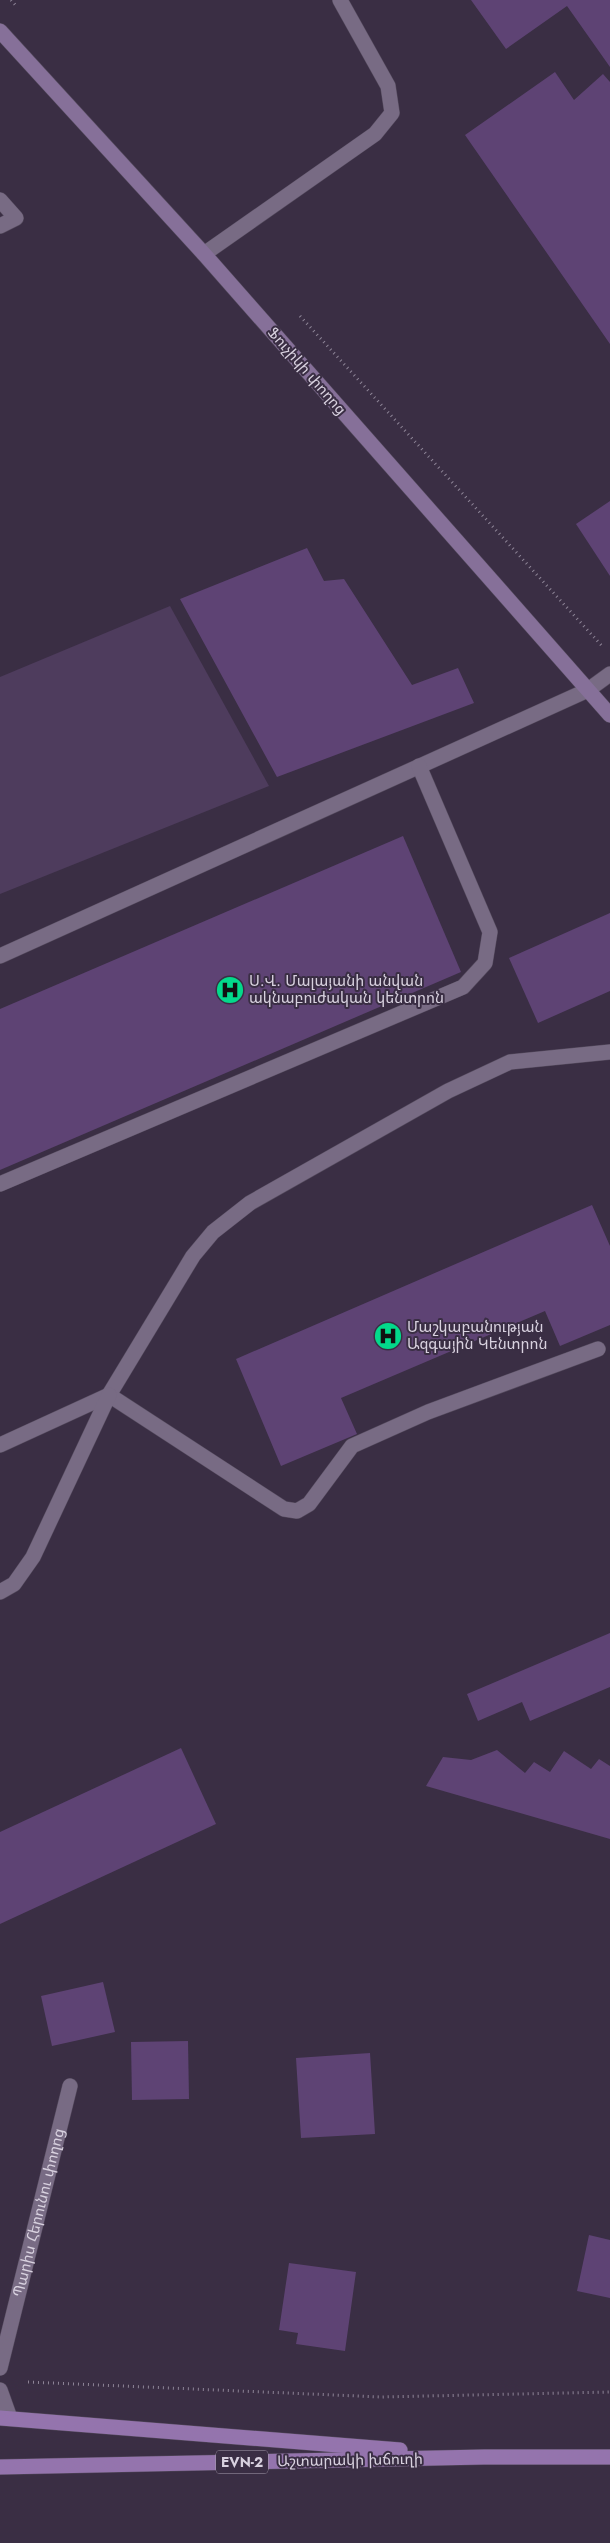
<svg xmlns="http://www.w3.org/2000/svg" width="610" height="2543" font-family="Jost,'Noto Sans Armenian',sans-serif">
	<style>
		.green { fill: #4e3c5d }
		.building { fill: #5e4374 }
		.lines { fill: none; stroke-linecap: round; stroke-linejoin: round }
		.lane-casing { stroke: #544a5d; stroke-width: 16 }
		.street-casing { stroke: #544a5d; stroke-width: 16 }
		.secondary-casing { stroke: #544a5d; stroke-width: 16 }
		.primary-casing { stroke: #544a5d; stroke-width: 16 }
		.path { stroke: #8e8597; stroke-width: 3; stroke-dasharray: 1 4; stroke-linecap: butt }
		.lane { stroke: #786b84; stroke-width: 15 }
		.street { stroke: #786b84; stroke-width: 15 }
		.secondary { stroke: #867099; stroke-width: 15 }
		.primary { stroke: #9474ad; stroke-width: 15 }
		.labels { text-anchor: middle; stroke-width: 4; stroke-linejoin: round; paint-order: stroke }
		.shield { fill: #3a2e44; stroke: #a9a0b0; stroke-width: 1 }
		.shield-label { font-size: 14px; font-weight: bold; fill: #d8d1df }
		.street-label { font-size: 15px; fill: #d8d1df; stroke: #3a2e44 }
		.poi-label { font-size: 15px; fill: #d8d1df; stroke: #3a2e44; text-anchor: start }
	</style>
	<rect width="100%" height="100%" fill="#3a2e44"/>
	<!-- green -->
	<polygon class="green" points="170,606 269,786 0,894 0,677"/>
	<!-- building -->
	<g class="building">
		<polygon points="471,0 610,0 610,67 567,6 506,49"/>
		<polygon points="555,72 574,100 603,74 610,82 610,344 465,135"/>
		<polygon points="610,501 610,576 576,524"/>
		<polygon points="307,548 324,581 344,579 412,685 458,668 474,703 277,777 180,599"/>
		<polygon points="403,836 461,972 0,1170 0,1009"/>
		<polygon points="610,913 610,991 538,1023 509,958"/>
		<polygon points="592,1205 610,1246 610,1325 560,1346 545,1311 341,1398 357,1434 281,1466 236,1359"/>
		<polygon points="610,1633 610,1687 530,1721 522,1702 478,1721 467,1694"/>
		<polygon points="181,1748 216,1824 0,1924 0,1832"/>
		<polygon points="497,1750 525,1773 534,1762 550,1772 564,1751 591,1769 599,1759 610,1766 610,1839 426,1786 443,1757 471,1760"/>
		<polygon points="103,1982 115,2032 52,2046 41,1996"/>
		<polygon points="188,2041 189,2099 132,2100 131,2042"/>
		<polygon points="370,2053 375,2134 301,2138 296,2058"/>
		<polygon points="589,2235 610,2240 610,2298 577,2291"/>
		<polygon points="289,2263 356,2272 345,2351 296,2344 298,2333 279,2330"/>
	</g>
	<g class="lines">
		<defs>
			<g id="lane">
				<polyline points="0,200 16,218 0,226"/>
				<polyline points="204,254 375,134 392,113 388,86 340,0"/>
				<polyline points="0,956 588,690 610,674"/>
				<polyline points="0,1184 463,987 485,963 490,932 419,766"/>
				<polyline points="598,1349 428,1412 352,1446 309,1504 297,1511 284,1509 109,1395 193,1256 213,1232 250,1203 448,1091 510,1062 610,1052"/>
				<polyline points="0,1445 109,1395"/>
				<polyline points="0,1592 14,1584 33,1557 109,1395"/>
			</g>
			<g id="street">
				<path id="s1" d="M0,2368L70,2086"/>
				<polyline points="0,2390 10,2418"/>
			</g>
			<polyline id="secondary" points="0,31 204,254 610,715"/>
			<g id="primary">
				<polyline points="0,2418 400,2450"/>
				<polyline points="0,2467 484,2457 610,2457"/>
			</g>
		</defs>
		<!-- lane casing -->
		<use href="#lane" class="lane-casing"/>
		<!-- street casing -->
		<use href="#street" class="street-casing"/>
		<!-- secondary casing -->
		<use href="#secondary" class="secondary-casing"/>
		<!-- primary casing -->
		<use href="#primary" class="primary-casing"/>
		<!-- path -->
		<g class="path">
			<polyline points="11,0 17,7"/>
			<polyline points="300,316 603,647"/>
			<polyline points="28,2382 381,2397 610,2392"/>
		</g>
		<!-- lane -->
		<use href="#lane" class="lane"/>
		<!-- street -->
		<use href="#street" class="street"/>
		<!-- secondary -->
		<use href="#secondary" class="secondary"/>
		<!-- primary -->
		<use href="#primary" class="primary"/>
	</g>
	<!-- icons -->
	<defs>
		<symbol id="hospital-disc" viewBox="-11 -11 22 22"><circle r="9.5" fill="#03d98b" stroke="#3a2e44"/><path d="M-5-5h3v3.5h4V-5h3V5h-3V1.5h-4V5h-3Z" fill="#111"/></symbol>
	</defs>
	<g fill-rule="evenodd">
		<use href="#hospital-disc" x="214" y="974" width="32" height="32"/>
		<use href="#hospital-disc" x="372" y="1320" width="32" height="32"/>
	</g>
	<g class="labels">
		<!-- shield labels -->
		<rect class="shield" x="216" y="2450.5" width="52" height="23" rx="4"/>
		<g class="shield-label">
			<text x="242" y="2467">EVN-2</text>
		</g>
		<!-- street labels -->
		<g class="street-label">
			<text transform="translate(307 371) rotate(49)" y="5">Ֆուչիկի փողոց</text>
			<text dy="5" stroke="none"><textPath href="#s1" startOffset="160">Պարիս Հերունու փողոց</textPath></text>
			<text transform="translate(350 2460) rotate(-1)" y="5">Աշտարակի խճուղի</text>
		</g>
		<!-- poi labels -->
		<g class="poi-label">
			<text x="249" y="986">Ս.Վ. Մալայանի անվան<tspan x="249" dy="17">ակնաբուժական կենտրոն</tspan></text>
			<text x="407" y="1332">Մաշկաբանության<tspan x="407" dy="17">Ազգային Կենտրոն</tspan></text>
		</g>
	</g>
</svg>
